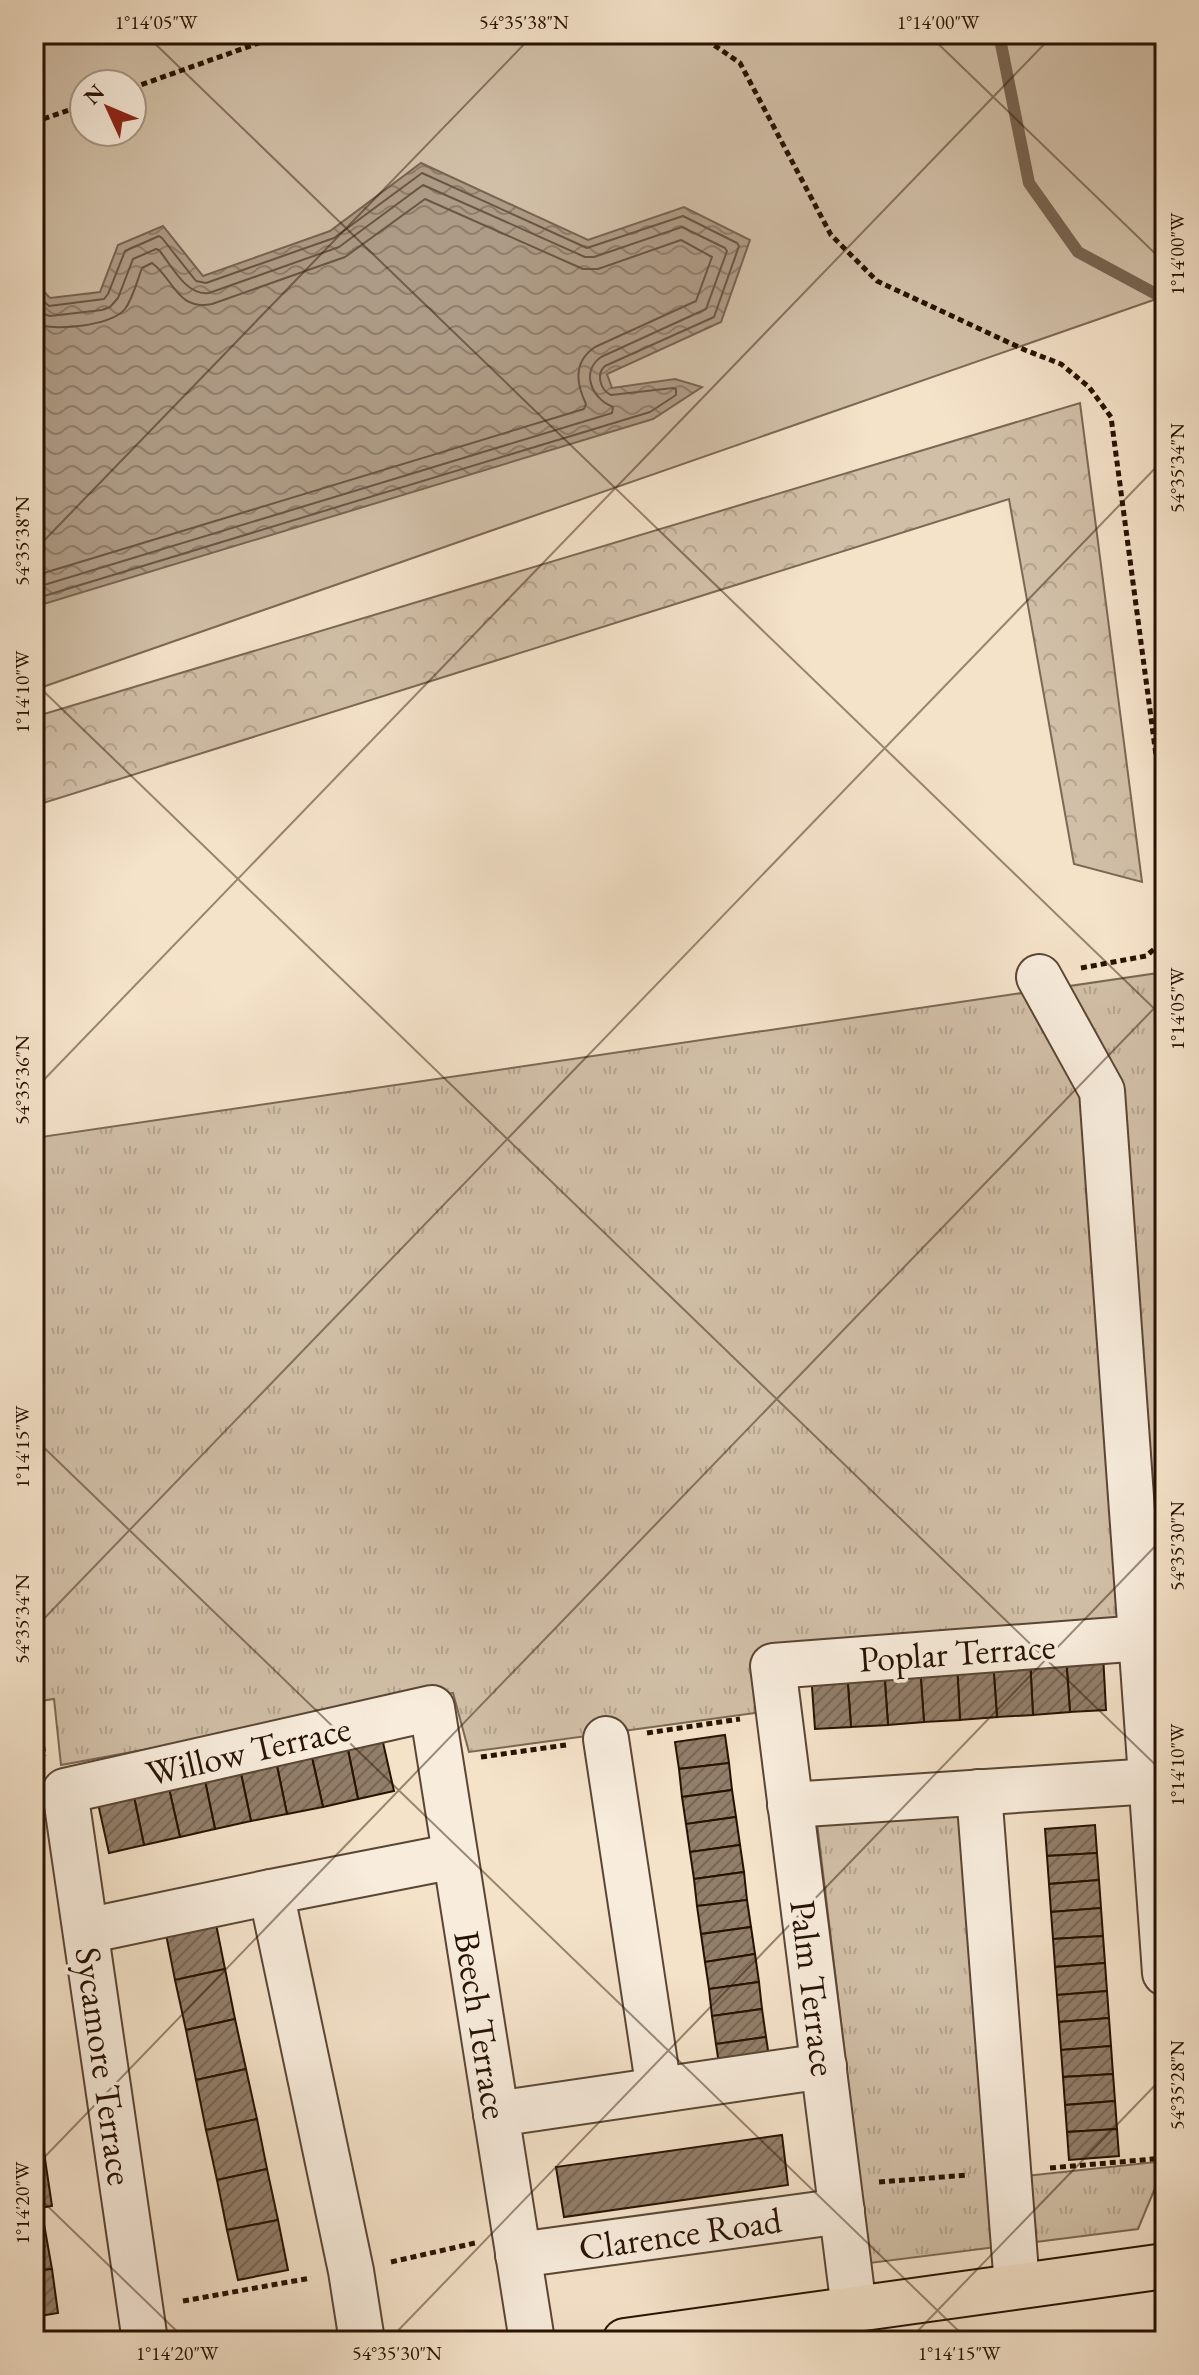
<svg xmlns="http://www.w3.org/2000/svg" width="1199" height="2375" font-family="'EB Garamond',serif">
	<style>
		.grass { fill: url(#grass-tufts); stroke: #7c6854; stroke-width: 2 }
		.forest { fill: url(#forest-crowns); stroke: #7c6854; stroke-width: 2 }
		.park { fill: #d1bfa7; stroke: #7c6854; stroke-width: 2; fill-rule: evenodd }
		.water { fill: url(#water-waves); stroke: #786451; stroke-width: 2 }
		.lines { fill: none; stroke-linecap: round; stroke-linejoin: round }
		.shore { stroke: #6a5644; stroke-width: 2 }
		.stream { stroke: #786451; stroke-width: 12 }
		.building { fill: url(#building-hatch); stroke: #271202; stroke-width: 2 }
		.minor-casing { stroke: #5a4634; stroke-width: 48 }
		.major-casing { stroke: #271202; stroke-width: 48 }
		.path { stroke: #271202; stroke-width: 5; stroke-dasharray: 6 4; stroke-linecap: butt }
		.minor { stroke: #f8ecdc; stroke-width: 44 }
		.major { stroke: #f4e2c9; stroke-width: 44 }
		.ticks { fill: none; stroke: #271202; stroke-width: 2; stroke-opacity: 0.45 }
		.labels { text-anchor: middle; stroke-width: 7; stroke-linejoin: round; paint-order: stroke }
		.street-label { font-size: 36px; fill: #271202; stroke: #f8ecdc }
		.neatline { fill: none; stroke: #271202; stroke-width: 3 }
		.ticks-label { font-size: 20px; text-anchor: middle; fill: #271202 }
	</style>
	<defs>
		<pattern id="grass-tufts" width="24" height="20" patternUnits="userSpaceOnUse" patternTransform="scale(2)"><rect width="24" height="20" fill="#d1bfa7"/><path d="M3 7l-1-3M5 7V3M7 7l1-3M15 17l-1-3M17 17v-4M19 17l1-3" fill="none" stroke="#b3a38e"/></pattern>
		<pattern id="forest-crowns" width="20" height="18" patternUnits="userSpaceOnUse" patternTransform="scale(2)"><rect width="20" height="18" fill="#d1bfa7"/><path d="M2 6a3 3 0 1 1 6 0M12 15a3 3 0 1 1 6 0" fill="none" stroke="#b3a38e"/></pattern>
		<pattern id="water-waves" width="16" height="10" patternUnits="userSpaceOnUse" patternTransform="scale(2)"><rect width="16" height="10" fill="#ae9b85"/><path d="M0 5q4-4 8 0t8 0" fill="none" stroke="#8e7d6b"/></pattern>
		<pattern id="building-hatch" width="6" height="6" patternUnits="userSpaceOnUse" patternTransform="scale(2)"><rect width="6" height="6" fill="#927e69"/><path d="M-1 1l2-2M0 6l6-6M5 7l2-2" fill="none" stroke="#776654"/></pattern>
	</defs>
	<rect width="100%" height="100%" fill="#f4e2c9"/>
	<filter id="stains"><feTurbulence type="fractalNoise" baseFrequency=".0025" numOctaves="4"/><feColorMatrix values="0 0 0 0 .2 0 0 0 0 .09 0 0 0 0 .02 0 0 0 .5 -.17"/></filter>
	<radialGradient id="worn" r=".72"><stop offset=".6" stop-color="#630" stop-opacity="0"/><stop offset="1" stop-color="#630" stop-opacity=".3"/></radialGradient>
	<!-- grass -->
	<g class="grass">
		<polygon points="1165,972 1165,1719 1131,1625 776,1657 784,1709 469,1752 453,1693 61,1765 54,1699 34,1702 34,1138"/>
		<polygon points="960,1807 997,2179 1165,2161 1165,2164 1138,2229 870,2263 817,1823"/>
	</g>
	<!-- forest -->
	<polygon class="forest" points="1080,403 1142,882 1074,864 1009,499 34,806 34,717"/>
	<!-- park -->
	<path class="park" d="M34,34H1165V296L34,690ZM84,84H132V132H84Z"/>
	<!-- water -->
	<polygon class="water" points="421,163 588,240 684,207 750,240 721,322 607,374 612,388 675,379 702,387 653,419 34,607 34,281 50,298 100,292 118,245 163,226 203,276 330,231"/>
	<g class="lines">
		<!-- shore -->
		<g class="shore">
			<path d="M34,293L49,306L104,299L108,294L125,251L159,236L162,238L196,281L206,283L334,238L422,173L587,248L683,216L737,243L739,246L714,317L605,366C596,374 600,390 611,395L673,388L676,389V395L650,412L34,599"/>
			<path d="M34,308L41,313L50,316L102,310L110,307L118,298L133,259L156,249L159,250C172,266 186,296 209,293L339,247L423,185L585,257H594L682,227L725,248L727,251L706,309L601,357C580,372 592,399 613,407L612,413L34,588"/>
			<path d="M34,323C52,332 112,326 125,309C133,298 137,281 142,268L152,263C174,279 177,311 212,304L345,257L425,199L583,269H598L681,240L712,257L696,301L595,347C573,362 576,383 586,404L584,409L34,576"/>
		</g>
		<!-- stream -->
		<polyline class="stream" points="999,34 1029,183 1078,252 1156,294 1165,291"/>
	</g>
	<!-- building -->
	<g class="building">
		<polygon points="1103,1654 1106,1710 1070,1712 1066,1656"/>
		<polygon points="1066,1656 1070,1712 1033,1715 1030,1658"/>
		<polygon points="1030,1658 1033,1715 997,1717 993,1661"/>
		<polygon points="993,1661 997,1717 960,1720 957,1663"/>
		<polygon points="957,1663 960,1720 924,1722 920,1666"/>
		<polygon points="920,1666 924,1722 888,1725 884,1668"/>
		<polygon points="884,1668 888,1725 851,1727 847,1671"/>
		<polygon points="847,1671 851,1727 815,1729 811,1673"/>
		<polygon points="725,1735 729,1763 679,1769 675,1742"/>
		<polygon points="382,1738 394,1791 358,1799 347,1745"/>
		<polygon points="347,1745 358,1799 323,1807 311,1753"/>
		<polygon points="311,1753 323,1807 287,1814 276,1761"/>
		<polygon points="276,1761 287,1814 251,1821 240,1769"/>
		<polygon points="729,1763 732,1790 682,1797 679,1769"/>
		<polygon points="240,1769 251,1821 215,1829 204,1776"/>
		<polygon points="204,1776 215,1829 180,1837 168,1784"/>
		<polygon points="168,1784 180,1837 144,1845 133,1792"/>
		<polygon points="732,1790 736,1817 686,1824 682,1797"/>
		<polygon points="133,1792 144,1845 109,1853 97,1799"/>
		<polygon points="736,1817 740,1845 690,1852 686,1824"/>
		<polygon points="1095,1825 1097,1853 1047,1856 1045,1829"/>
		<polygon points="740,1845 744,1872 694,1879 690,1852"/>
		<polygon points="1097,1853 1099,1880 1049,1884 1047,1856"/>
		<polygon points="744,1872 747,1900 697,1906 694,1879"/>
		<polygon points="1099,1880 1101,1908 1051,1912 1049,1884"/>
		<polygon points="747,1900 751,1927 701,1934 697,1906"/>
		<polygon points="1101,1908 1103,1936 1053,1939 1051,1912"/>
		<polygon points="215,1919 225,1969 175,1980 165,1929"/>
		<polygon points="751,1927 755,1954 705,1962 701,1934"/>
		<polygon points="1103,1936 1105,1963 1055,1967 1053,1939"/>
		<polygon points="755,1954 759,1982 709,1989 705,1962"/>
		<polygon points="1105,1963 1107,1991 1057,1995 1055,1967"/>
		<polygon points="225,1969 235,2019 186,2030 175,1980"/>
		<polygon points="759,1982 762,2009 712,2016 709,1989"/>
		<polygon points="1107,1991 1109,2018 1059,2022 1057,1995"/>
		<polygon points="762,2009 766,2037 716,2044 712,2016"/>
		<polygon points="1109,2018 1111,2046 1061,2050 1059,2022"/>
		<polygon points="235,2019 246,2069 196,2080 186,2030"/>
		<polygon points="766,2037 770,2064 720,2071 716,2044"/>
		<polygon points="1111,2046 1113,2074 1063,2077 1061,2050"/>
		<polygon points="246,2069 257,2119 206,2130 196,2080"/>
		<polygon points="1113,2074 1115,2101 1065,2105 1063,2077"/>
		<polygon points="34,2084 40,2121 34,2122"/>
		<polygon points="1115,2101 1117,2129 1067,2132 1065,2105"/>
		<polygon points="257,2119 267,2169 217,2180 206,2130"/>
		<polygon points="40,2121 46,2166 34,2168 34,2122"/>
		<polygon points="1117,2129 1119,2156 1069,2160 1067,2132"/>
		<polygon points="782,2135 788,2185 564,2217 556,2167"/>
		<polygon points="46,2166 52,2206 34,2209 34,2168"/>
		<polygon points="267,2169 278,2220 227,2230 217,2180"/>
		<polygon points="278,2220 288,2270 238,2280 227,2230"/>
		<polygon points="44,2224 52,2269 34,2271 34,2225"/>
		<polygon points="52,2269 58,2313 34,2317 34,2271"/>
	</g>
	<g class="lines">
		<defs>
			<g id="minor">
				<polyline points="1039,977 1102,1091 1165,1973"/>
				<polyline points="606,1739 659,2090"/>
				<polyline points="979,1792 1017,2286"/>
				<polyline points="790,1805 1152,1781"/>
				<polyline points="271,1892 351,2271 362,2341"/>
				<polyline points="86,1931 271,1892 455,1856"/>
				<polyline points="496,2114 824,2066"/>
				<polyline points="518,2255 842,2211"/>
				<polyline points="854,2309 773,1666 1142,1638"/>
				<polyline points="145,2341 65,1791 432,1708 532,2341"/>
			</g>
			<polyline id="major" points="625,2341 1165,2266"/>
		</defs>
		<!-- minor casing -->
		<use href="#minor" class="minor-casing"/>
		<!-- major casing -->
		<use href="#major" class="major-casing"/>
		<!-- path -->
		<g class="path">
			<polyline points="698,34 740,63 831,235 877,281 1025,350 1061,364 1089,387 1111,417 1165,823"/>
			<polyline points="132,88 284,34"/>
			<polyline points="34,122 84,105"/>
			<polyline points="1081,968 1146,956 1165,940"/>
			<polyline points="34,1722 39,1721 44,1756"/>
			<polyline points="647,1733 740,1719"/>
			<polyline points="481,1757 566,1745"/>
			<polyline points="1050,2168 1165,2158"/>
			<polyline points="879,2182 969,2175"/>
			<polyline points="391,2262 475,2243"/>
			<polyline points="183,2301 311,2278"/>
		</g>
		<!-- minor -->
		<use href="#minor" class="minor"/>
		<!-- major -->
		<use href="#major" class="major"/>
	</g>
	<!-- ticks -->
	<path class="ticks" d="M145,34L1165,1019M928,34L1165,263M34,551L534,34M34,682L1165,1774M34,1090L1054,34M34,1438L969,2341M34,1629L1165,458M34,2168L1165,997M34,2193L187,2341M388,2341L1165,1536M908,2341L1165,2075"/>
	<g class="labels">
		<!-- street labels -->
		<g class="street-label">
			<text transform="translate(957 1652) rotate(-4)" y="13">Poplar Terrace</text>
			<text transform="translate(248 1750) rotate(-13)" y="13">Willow Terrace</text>
			<text transform="translate(814 1988) rotate(83)" y="13">Palm Terrace</text>
			<text transform="translate(482 2025) rotate(81)" y="13">Beech Terrace</text>
			<text transform="translate(105 2066) rotate(82)" y="13">Sycamore Terrace</text>
			<text transform="translate(680 2233) rotate(-8)" y="13">Clarence Road</text>
		</g>
	</g>
	<!-- margin -->
	<rect width="1199" height="2375" fill="none" stroke="#f4e2c9" stroke-width="88"/>
	<!-- north arrow -->
	<g transform="translate(108 108) rotate(314)"><circle r="38" fill="#f8ecdc" stroke="#a49585" stroke-width="2"/>
	<path d="M0-6L14 30L0 20L-14 30Z" fill="#8f2418"/>
	<text y="-12" font-size="22" font-weight="bold" text-anchor="middle" fill="#271202">N</text>
	</g>
	<rect x="44" y="44" width="1111" height="2287" class="neatline"/>
	<g class="ticks-label">
		<text x="156" y="29">1°14'05"W</text>
		<text x="524" y="29">54°35'38"N</text>
		<text x="938" y="29">1°14'00"W</text>
		<text transform="translate(1177 254) rotate(-90)" y="7">1°14'00"W</text>
		<text transform="translate(1177 468) rotate(-90)" y="7">54°35'34"N</text>
		<text transform="translate(22 541) rotate(-90)" y="7">54°35'38"N</text>
		<text transform="translate(22 692) rotate(-90)" y="7">1°14'10"W</text>
		<text transform="translate(1177 1009) rotate(-90)" y="7">1°14'05"W</text>
		<text transform="translate(22 1080) rotate(-90)" y="7">54°35'36"N</text>
		<text transform="translate(22 1447) rotate(-90)" y="7">1°14'15"W</text>
		<text transform="translate(1177 1546) rotate(-90)" y="7">54°35'30"N</text>
		<text transform="translate(22 1619) rotate(-90)" y="7">54°35'34"N</text>
		<text transform="translate(1177 1765) rotate(-90)" y="7">1°14'10"W</text>
		<text transform="translate(1177 2085) rotate(-90)" y="7">54°35'28"N</text>
		<text transform="translate(22 2203) rotate(-90)" y="7">1°14'20"W</text>
		<text x="177" y="2360">1°14'20"W</text>
		<text x="397" y="2360">54°35'30"N</text>
		<text x="959" y="2360">1°14'15"W</text>
	</g>
	<rect width="100%" height="100%" filter="url(#stains)"/>
	<rect width="100%" height="100%" fill="url(#worn)"/>
</svg>
